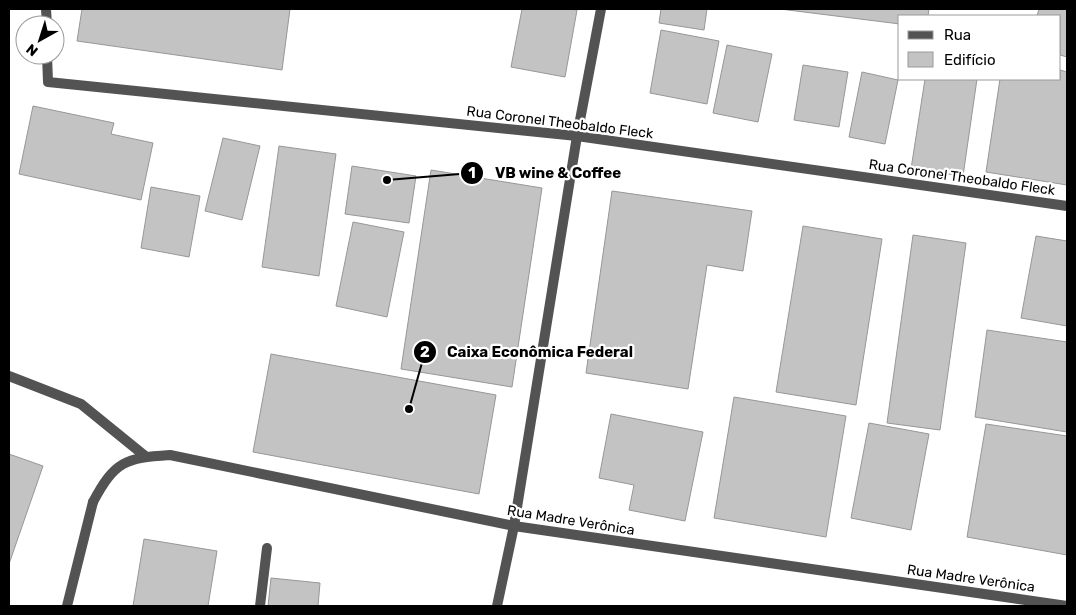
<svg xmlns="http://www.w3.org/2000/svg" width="1076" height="615" font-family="Rubik,sans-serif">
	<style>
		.building { fill: #c3c3c3; stroke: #979797 }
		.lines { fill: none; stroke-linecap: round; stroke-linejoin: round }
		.service { stroke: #535353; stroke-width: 10 }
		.minor { stroke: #535353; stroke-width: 10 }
		.tertiary { stroke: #535353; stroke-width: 10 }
		.labels { text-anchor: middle; stroke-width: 4.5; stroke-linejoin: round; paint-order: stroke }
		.street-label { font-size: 14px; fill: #000; stroke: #fff }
		.leader { fill: none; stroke: #000; stroke-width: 2 }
		.callout-dot { fill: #000; stroke: #fff; stroke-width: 2 }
		.mark-label { font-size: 15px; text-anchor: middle; font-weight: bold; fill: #fff }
		.callout-label { font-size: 15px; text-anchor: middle; font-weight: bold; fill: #000; stroke: #fff; stroke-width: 4.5; stroke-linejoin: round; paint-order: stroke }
	</style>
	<rect width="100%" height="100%" fill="#fff"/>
	<!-- building -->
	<g class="building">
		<polygon points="82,9 290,9 282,70 77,41"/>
		<polygon points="522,9 568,9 577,10 565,77 511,67"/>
		<polygon points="661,9 707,9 704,30 659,23"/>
		<polygon points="780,9 929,9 928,16 900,16 900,24"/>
		<polygon points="1039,9 1067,9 1067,57 1060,55 1060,16 1037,16"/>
		<polygon points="661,30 719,41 707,104 650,93"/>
		<polygon points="727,45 772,54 758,122 713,113"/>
		<polygon points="803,65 848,72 839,127 794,120"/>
		<polygon points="1060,70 1067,72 1067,185 986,172 1000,79 1060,79"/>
		<polygon points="862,72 898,80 885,144 849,137"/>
		<polygon points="925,79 977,79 963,176 911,169"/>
		<polygon points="33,106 114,123 111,134 153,143 141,200 19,174"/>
		<polygon points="223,138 260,146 242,220 205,211"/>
		<polygon points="279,146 336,154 319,276 262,267"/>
		<polygon points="352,166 416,176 409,223 345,214"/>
		<polygon points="431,170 542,188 512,387 401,369"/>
		<polygon points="151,187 200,196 189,257 141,248"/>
		<polygon points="612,191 752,211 743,271 707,265 688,389 586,373"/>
		<polygon points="353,222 404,232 387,317 336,306"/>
		<polygon points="803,226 882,239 856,405 776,392"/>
		<polygon points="913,235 966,243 940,430 887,423"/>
		<polygon points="1036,236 1067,241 1067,326 1021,318"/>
		<polygon points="987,330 1067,342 1067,432 975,417"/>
		<polygon points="271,354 496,395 479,494 253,452"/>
		<polygon points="734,397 846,416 826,537 714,518"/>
		<polygon points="611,414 703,432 685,521 629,510 634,485 599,478"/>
		<polygon points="869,423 929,434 911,530 851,518"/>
		<polygon points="986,424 1067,436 1067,555 967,537"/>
		<polygon points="9,454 43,466 9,564"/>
		<polygon points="144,539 217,551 208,606 133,606"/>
		<polygon points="271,578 320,583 318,606 268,606"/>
	</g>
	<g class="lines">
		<!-- service -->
		<g class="service">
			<polyline points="9,376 81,404 145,456"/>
			<polyline points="67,606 93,502"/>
			<polyline points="260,606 267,548"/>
		</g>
		<!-- minor -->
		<g class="minor">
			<polyline points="46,9 47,25"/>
			<polyline points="47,55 48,82 577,136 1067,206"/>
			<polyline points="497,606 514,526"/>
		</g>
		<!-- tertiary -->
		<g class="tertiary">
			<path d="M93,502C115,461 125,458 170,455L514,526L1067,606"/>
			<polyline points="514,526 577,136 601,9"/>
		</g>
	</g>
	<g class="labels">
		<!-- street labels -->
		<g class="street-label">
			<text transform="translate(560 122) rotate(7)" y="5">Rua Coronel Theobaldo Fleck</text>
			<text transform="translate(962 177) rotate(8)" y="5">Rua Coronel Theobaldo Fleck</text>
			<text transform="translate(571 520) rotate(9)" y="5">Rua Madre Verônica</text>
			<text transform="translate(971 578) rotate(8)" y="5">Rua Madre Verônica</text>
		</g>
	</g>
	<!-- callouts -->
	<path class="leader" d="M387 180L472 173M409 409L425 352"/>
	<g class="callout-dot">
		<circle cx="387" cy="180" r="5"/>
		<circle cx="409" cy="409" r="5"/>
		<circle cx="472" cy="173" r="12"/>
		<circle cx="425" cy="352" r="12"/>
	</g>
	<g class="mark-label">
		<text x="472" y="178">1</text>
		<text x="425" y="357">2</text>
	</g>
	<g class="callout-label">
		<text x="558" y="178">VB wine &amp; Coffee</text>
		<text x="540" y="357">Caixa Econômica Federal</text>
	</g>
	<!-- border -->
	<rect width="1076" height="615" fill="none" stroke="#000000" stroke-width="20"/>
	<!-- legend -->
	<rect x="898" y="15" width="162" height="65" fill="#ffffff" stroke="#999999"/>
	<rect x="908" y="31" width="25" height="8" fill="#535353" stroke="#999999"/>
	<text x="944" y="40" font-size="15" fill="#000000">Rua</text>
	<rect x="908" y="52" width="25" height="15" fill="#c3c3c3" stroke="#999999"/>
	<text x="944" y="65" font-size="15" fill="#000000">Edifício</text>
	<!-- north arrow -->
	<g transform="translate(40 40) rotate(219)"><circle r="24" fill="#ffffff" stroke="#999999"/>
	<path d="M0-4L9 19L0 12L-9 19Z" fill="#000000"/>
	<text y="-8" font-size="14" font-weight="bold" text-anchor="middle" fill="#000000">N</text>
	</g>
</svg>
